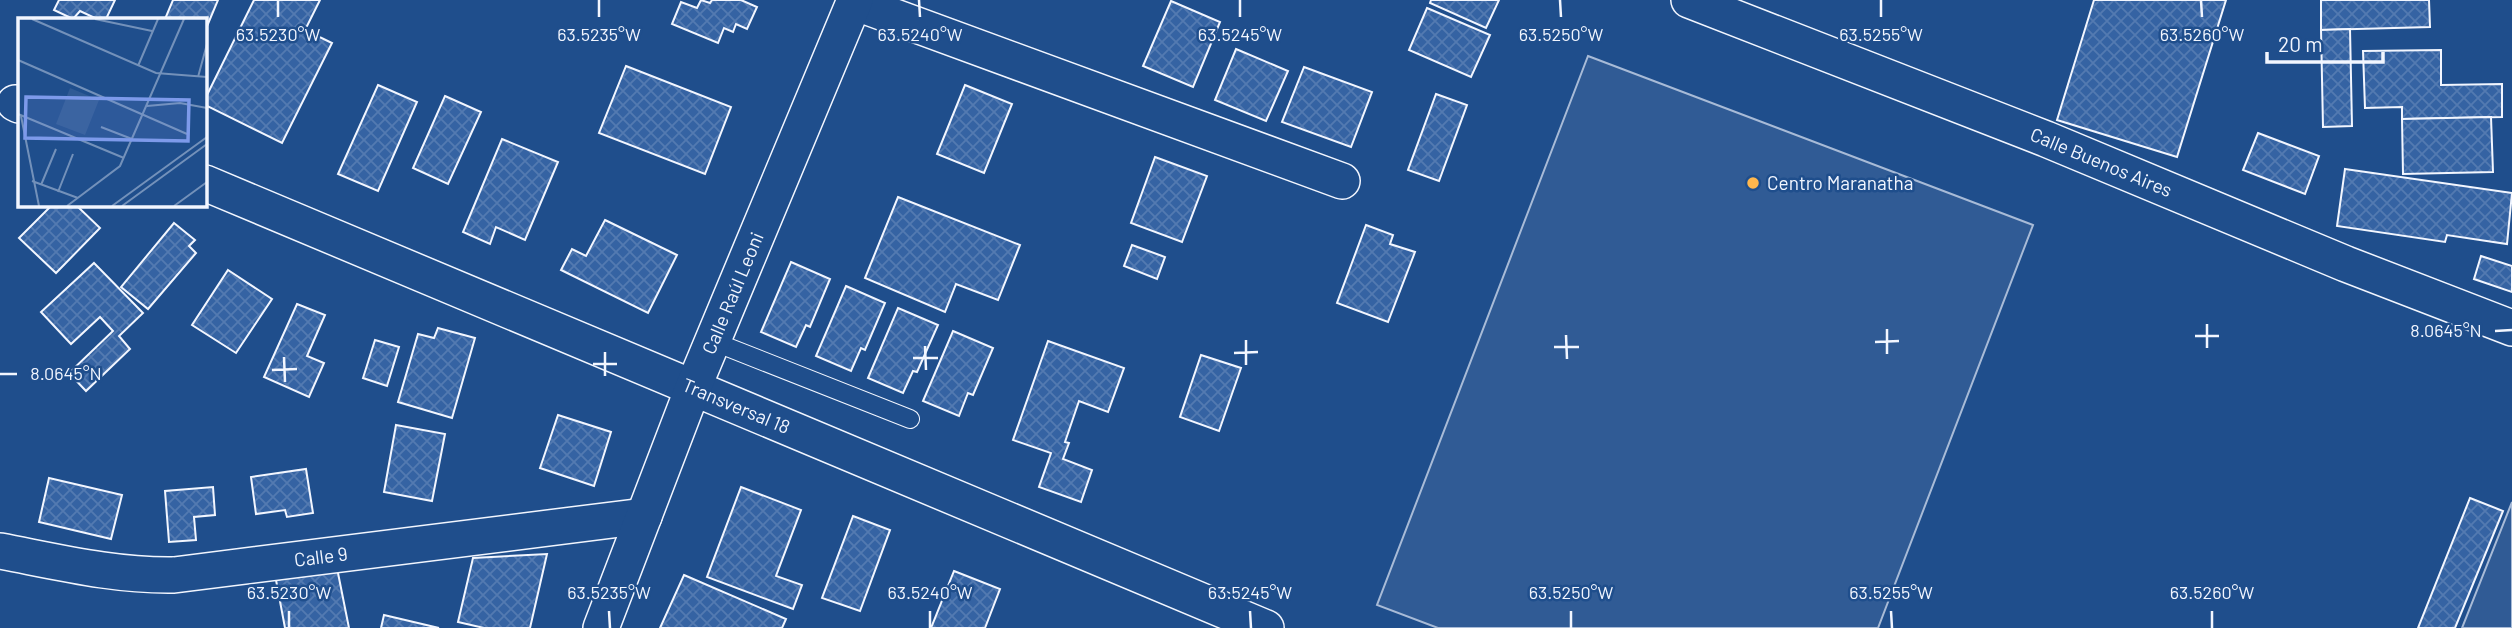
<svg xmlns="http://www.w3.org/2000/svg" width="2512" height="628" font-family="Barlow,sans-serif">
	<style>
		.pitch { fill: #305b95; stroke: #a8bbd7; stroke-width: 2 }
		.building { fill: url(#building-cross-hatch); stroke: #f2f6ff; stroke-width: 2 }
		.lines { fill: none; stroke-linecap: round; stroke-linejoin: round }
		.service-casing { stroke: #f2f6ff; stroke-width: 20 }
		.minor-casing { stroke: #f2f6ff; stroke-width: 38 }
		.service { stroke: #1f4e8c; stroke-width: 18 }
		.minor { stroke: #1f4e8c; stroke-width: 35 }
		.ticks { fill: none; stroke: #f2f6ff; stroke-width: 2.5 }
		.poi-dot { fill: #ffb74d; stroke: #1f4e8c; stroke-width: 2.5 }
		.labels { text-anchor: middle; stroke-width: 5; stroke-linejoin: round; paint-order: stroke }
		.street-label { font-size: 19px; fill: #f2f6ff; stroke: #1f4e8c }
		.poi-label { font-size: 19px; fill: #f2f6ff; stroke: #1f4e8c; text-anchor: start }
		.inset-road { fill: none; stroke: #7391ba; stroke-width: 2 }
		.view { fill: #7d9aea; fill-opacity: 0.15; stroke: #7d9aea; stroke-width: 3.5 }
		.inset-edge { fill: none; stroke: #f2f6ff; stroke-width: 3.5 }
		.ticks-label { font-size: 18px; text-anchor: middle; fill: #f2f6ff; stroke: #1f4e8c; stroke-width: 5; stroke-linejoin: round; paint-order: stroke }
	</style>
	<defs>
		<pattern id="building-cross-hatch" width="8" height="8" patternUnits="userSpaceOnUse" patternTransform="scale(1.75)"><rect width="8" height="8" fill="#3563a3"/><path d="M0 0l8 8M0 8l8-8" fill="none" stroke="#537ab1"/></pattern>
	</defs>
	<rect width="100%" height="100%" fill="#1f4e8c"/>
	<!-- pitch -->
	<g class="pitch">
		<polygon points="1588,56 2033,225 1878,628 1438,628 1377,605"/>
		<polygon points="2512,502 2512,628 2462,628"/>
	</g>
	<!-- building -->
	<g class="building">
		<polygon points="59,0 115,0 106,19 97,19 80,11 73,19 54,10"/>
		<polygon points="173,0 218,0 205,31 205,19 165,19"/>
		<polygon points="254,0 320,0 305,30 332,43 282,143 205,105 205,99"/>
		<polygon points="701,0 710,3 712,0 741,0 757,7 747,29 736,24 733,32 724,28 718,43 672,24 681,2 697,8"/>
		<polygon points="1431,0 1499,0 1486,28 1430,3"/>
		<polygon points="2094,0 2226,0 2177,157 2057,120"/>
		<polygon points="2321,0 2429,0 2430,27 2321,30"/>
		<polygon points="1171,1 1220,22 1193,87 1143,66"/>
		<polygon points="1427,8 1490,35 1471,77 1409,50"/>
		<polygon points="2350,29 2352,126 2323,127 2321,30"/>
		<polygon points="1236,49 1288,71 1266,121 1215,100"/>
		<polygon points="2441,50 2441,85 2502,84 2502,117 2402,119 2402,107 2365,108 2363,51"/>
		<polygon points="626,66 731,107 705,174 599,133"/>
		<polygon points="1304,67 1372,92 1351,147 1282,122"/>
		<polygon points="378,85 417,102 378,191 338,174"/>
		<polygon points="965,85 1012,104 984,173 937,154"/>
		<polygon points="1436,94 1467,105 1439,181 1408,170"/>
		<polygon points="445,96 481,112 448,184 413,168"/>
		<polygon points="2491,117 2493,172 2403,174 2402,119"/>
		<polygon points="2258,133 2319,156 2305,194 2243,170"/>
		<polygon points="502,139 558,162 525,240 496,227 490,244 463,232"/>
		<polygon points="1155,157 1207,176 1182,242 1131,223"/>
		<polygon points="2345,169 2512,193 2507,244 2447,235 2445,242 2337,226"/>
		<polygon points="898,197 1020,245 998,300 956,284 945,312 865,278"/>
		<polygon points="52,205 76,205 100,228 56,273 19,238"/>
		<polygon points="605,220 677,255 648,313 561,270 572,249 586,256"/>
		<polygon points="174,223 195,240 189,246 196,253 148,309 121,287"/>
		<polygon points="1366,225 1393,235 1390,244 1415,252 1388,322 1337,303"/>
		<polygon points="1132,245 1165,257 1157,279 1124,266"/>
		<polygon points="2481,256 2512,266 2512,292 2474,279"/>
		<polygon points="791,262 830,279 810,327 806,325 796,347 761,332"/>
		<polygon points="94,263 143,313 119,336 130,349 86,391 69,373 113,331 100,317 71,344 41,312"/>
		<polygon points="228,270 272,299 236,353 192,325"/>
		<polygon points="846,286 885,303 865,350 861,348 851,371 816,356"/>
		<polygon points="297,304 325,315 307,356 324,363 309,397 264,377"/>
		<polygon points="898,308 938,325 917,372 913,371 903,393 868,378"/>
		<polygon points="438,328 475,338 452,418 398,402 418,334 434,338"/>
		<polygon points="953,331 993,348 973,395 968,393 959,416 923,401"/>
		<polygon points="375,340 399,347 387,386 363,378"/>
		<polygon points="1048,341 1124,368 1108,412 1079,401 1065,442 1069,443 1063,459 1092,470 1081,502 1039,487 1051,453 1013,440"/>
		<polygon points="1201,355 1241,368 1219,431 1180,417"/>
		<polygon points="558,415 611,432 594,486 540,468"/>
		<polygon points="396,425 445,434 432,501 384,492"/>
		<polygon points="306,469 313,513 287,517 285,510 256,514 251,477"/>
		<polygon points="49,478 122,495 111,539 39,522"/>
		<polygon points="213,487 215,515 194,517 196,540 169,542 165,491"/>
		<polygon points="741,487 801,510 776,576 802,585 793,609 707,577"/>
		<polygon points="2470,498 2503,511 2455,628 2418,628"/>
		<polygon points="853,516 890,530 860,611 822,598"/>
		<polygon points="547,554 530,628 484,628 458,622 473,558"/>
		<polygon points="337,568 349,628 285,628 276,580"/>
		<polygon points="954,571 1000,589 985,628 931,628"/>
		<polygon points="684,575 786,619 782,628 660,628"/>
		<polygon points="384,615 439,628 381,628"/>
	</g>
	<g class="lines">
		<defs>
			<polyline id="service" points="712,341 910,419"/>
			<g id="minor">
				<path id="s1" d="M1689,0L2046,139L2346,264L2512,328"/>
				<polyline points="854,2 1342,181"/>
				<polyline points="15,103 19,105"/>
				<path id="s2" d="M205,183L1266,628"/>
				<path id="s3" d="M0,551C58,562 115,576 174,575L644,516"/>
				<path id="s4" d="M601,628L693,388L855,0"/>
			</g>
		</defs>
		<!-- service casing -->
		<use href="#service" class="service-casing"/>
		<!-- minor casing -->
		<use href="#minor" class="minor-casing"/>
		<!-- service -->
		<use href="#service" class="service"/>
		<!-- minor -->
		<use href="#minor" class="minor"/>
	</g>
	<!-- ticks -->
	<path class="ticks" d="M278,0V17M599,0V17M919,0L920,17M1240,0V17M1560,0L1561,17M1881,0V17M2201,0L2202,17M2207,324V348M1887,329V354M2495,331L2512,330M1566,335L1567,359M2195,336H2219M1246,340V365M1875,342L1899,341M925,346L926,370M1554,347H1579M605,352V376M1234,353L1258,352M284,357L285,382M913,358H938M593,364H617M272,370L297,369M0,374H17M289,611V628M609,611L610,628M930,611V628M1250,611L1251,628M1571,611V628M1891,611L1892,628M2212,611V628"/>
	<!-- markers -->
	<circle class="poi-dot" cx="1753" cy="183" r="7"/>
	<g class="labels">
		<!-- street labels -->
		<g class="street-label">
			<text dy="7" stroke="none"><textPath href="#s1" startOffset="443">Calle Buenos Aires</textPath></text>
			<text dy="7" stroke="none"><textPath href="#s4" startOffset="360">Calle Raúl Leoni</textPath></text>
			<text dy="7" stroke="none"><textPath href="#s2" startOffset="576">Transversal 18</textPath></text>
			<text dy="7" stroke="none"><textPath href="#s3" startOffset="324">Calle 9</textPath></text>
		</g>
		<!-- poi labels -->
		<g class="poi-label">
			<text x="1767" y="190">Centro Maranatha</text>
		</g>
	</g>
	<!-- overview -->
	<g transform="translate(18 18)">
		<rect width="189" height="189" fill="#1f4e8c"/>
		<path d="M52,70L81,82L67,117L38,106Z" fill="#305b95"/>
		<path class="inset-road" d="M14,1L138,55L189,59M77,1L134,13M0,42L169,116M120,48L140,1M180,59L189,26M129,88L162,85L189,90M0,96L106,140M3,98L21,188M83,109L114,121M14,163L60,180M23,167L38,131M40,174L55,136M49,188L102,148L166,1M94,188L189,119M104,188L189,126M156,188L189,164"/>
		<path class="view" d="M8,79L171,82L170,123L7,120Z"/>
		<rect width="189" height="189" class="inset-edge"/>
	</g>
	<g class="ticks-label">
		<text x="278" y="41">63.5230°W</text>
		<text x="599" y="41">63.5235°W</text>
		<text x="920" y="41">63.5240°W</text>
		<text x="1240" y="41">63.5245°W</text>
		<text x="1561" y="41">63.5250°W</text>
		<text x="1881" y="41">63.5255°W</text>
		<text x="2202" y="41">63.5260°W</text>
		<text x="2446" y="337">8.0645°N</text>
		<text x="66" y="380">8.0645°N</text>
		<text x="289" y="599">63.5230°W</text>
		<text x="609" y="599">63.5235°W</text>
		<text x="930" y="599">63.5240°W</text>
		<text x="1250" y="599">63.5245°W</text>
		<text x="1571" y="599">63.5250°W</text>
		<text x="1891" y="599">63.5255°W</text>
		<text x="2212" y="599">63.5260°W</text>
	</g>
	<!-- scale -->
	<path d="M2267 52v10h116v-10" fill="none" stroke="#f2f6ff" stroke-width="3.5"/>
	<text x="2278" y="52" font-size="21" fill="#f2f6ff" stroke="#1f4e8c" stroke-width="5" paint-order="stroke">20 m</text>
</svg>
